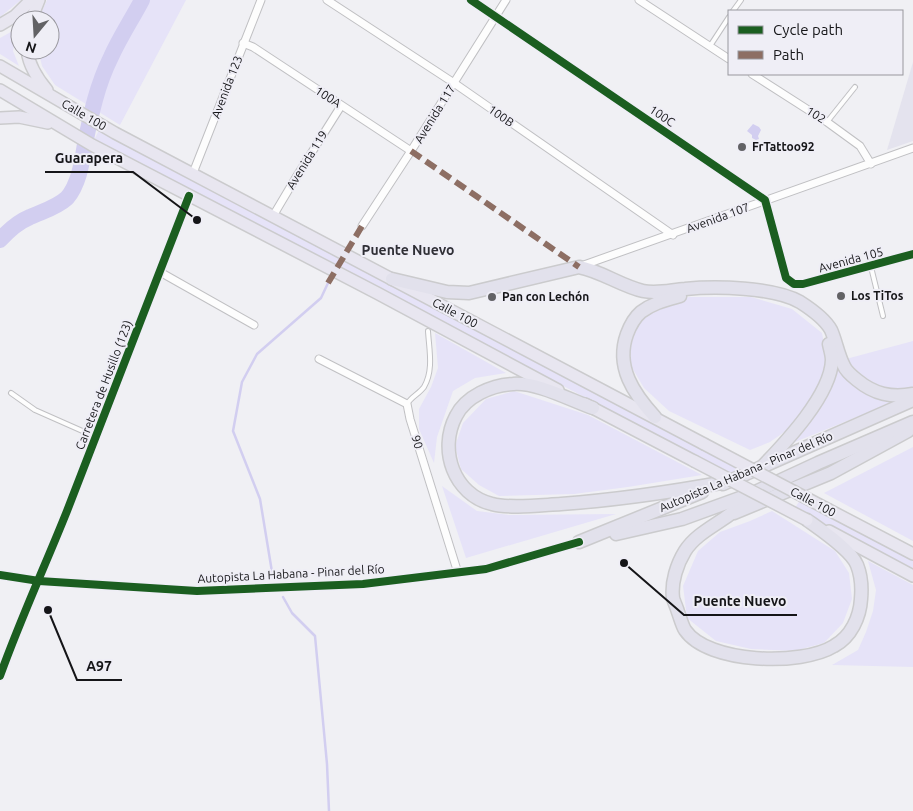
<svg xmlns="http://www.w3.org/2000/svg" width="913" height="811" font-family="Ubuntu,sans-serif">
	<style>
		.built { fill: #e4e3ee }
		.green { fill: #e6e3f8 }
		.water { fill: #d2cef0 }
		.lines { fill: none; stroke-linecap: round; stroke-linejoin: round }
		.stream { stroke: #d2cef0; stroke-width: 2.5 }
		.river { stroke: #d2cef0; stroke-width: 16 }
		.service-casing { stroke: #c0c0c3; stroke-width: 6 }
		.minor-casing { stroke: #c0c0c3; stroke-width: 9 }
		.trunk-casing { stroke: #cbcbcd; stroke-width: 14 }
		.motorway-casing { stroke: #cbcbcd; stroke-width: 15 }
		.service { stroke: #fdfdfd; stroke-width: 4 }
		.minor { stroke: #fdfdfd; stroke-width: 7 }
		.trunk { stroke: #e8e6f0; stroke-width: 11 }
		.motorway { stroke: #e2e1ec; stroke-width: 12 }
		.trunk-bridge-casing { stroke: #cbcbcd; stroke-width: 14; stroke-linecap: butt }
		.trunk-bridge { stroke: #e8e6f0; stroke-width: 11 }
		.quiet { stroke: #8d6e63; stroke-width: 6; stroke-dasharray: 12 6; stroke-linecap: butt }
		.cycleway-casing { stroke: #efeef6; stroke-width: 11 }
		.cycleway { stroke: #1b5e20; stroke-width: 8 }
		.poi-dot { fill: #626265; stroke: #efeef6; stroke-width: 2 }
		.labels { text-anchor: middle; stroke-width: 4; stroke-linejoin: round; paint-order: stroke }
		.street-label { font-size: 12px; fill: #151518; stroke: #efeef6 }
		.poi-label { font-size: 12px; font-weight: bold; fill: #151518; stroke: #efeef6; text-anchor: start }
		.neighbourhood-label { font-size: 14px; font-weight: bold; fill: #2f2f35; stroke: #efeef6 }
		.leader { fill: none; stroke: #151518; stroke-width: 2 }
		.callout-dot { fill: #151518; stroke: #efeef6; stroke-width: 2 }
		.callout-label { font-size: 14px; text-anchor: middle; font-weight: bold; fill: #151518; stroke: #efeef6; stroke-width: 4; stroke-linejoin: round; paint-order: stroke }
	</style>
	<rect width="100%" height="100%" fill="#f0f0f4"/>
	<!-- built -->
	<polygon class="built" points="913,62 913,141 887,150"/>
	<!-- green -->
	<g class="green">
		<polygon points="0,0 21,0 0,17"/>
		<polygon points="47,0 186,0 120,125 55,85 42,66 38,50 50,50 50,20 38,20"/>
		<polygon points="18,28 13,51 19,66 0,54 0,38"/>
		<polygon points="99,130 740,469 731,474 94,140"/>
		<polygon points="689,297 751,297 792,309 822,333 827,360 822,387 790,428 770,442 750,450 669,411 644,388 631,366 630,346 635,329 645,316 667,304"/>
		<polygon points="435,333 506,373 475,378 453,391 437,437 434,463 419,429 419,409 431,387 438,368"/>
		<path d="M913,341V387C883,395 865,380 846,359Z"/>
		<path d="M837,362C853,389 863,396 894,402L785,446Z"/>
		<polygon points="514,391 588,415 702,475 628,487 574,494 499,496 479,485 461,469 455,446 463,423 486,399"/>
		<polygon points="913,447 913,541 824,493"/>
		<polygon points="442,486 477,511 509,515 616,514 466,558"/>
		<polygon points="800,500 913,560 913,571 795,508"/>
		<polygon points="772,511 835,551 849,573 852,599 843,623 824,643 794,651 751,649 716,641 687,618 683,586 698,551 720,532 750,521"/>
		<polygon points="868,561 913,585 913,667 832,665 858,650 866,632 873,611 876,590"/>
	</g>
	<!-- water -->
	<polygon class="water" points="753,124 759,127 761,130 758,136 759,139 756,140 752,138 752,135 747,131"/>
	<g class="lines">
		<!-- stream -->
		<g class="stream">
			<polyline points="273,578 260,499 233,431 242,382 257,354 321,298 328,283"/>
			<polyline points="283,597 292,613 315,636 327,764 329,811"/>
		</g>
		<!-- river -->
		<path class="river" d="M0,240C8,231 18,222 30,217C43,211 56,208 67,198C79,184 82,162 85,144C91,114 97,85 111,57C120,37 132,19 142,0"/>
		<defs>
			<g id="service">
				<polyline points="733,11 741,0"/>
				<polyline points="710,46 729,17"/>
				<polyline points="827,122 855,87"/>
				<polyline points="871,267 883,316"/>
				<polyline points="11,393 35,410 96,437"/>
				<path d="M407,404C412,396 419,394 424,387C434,370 429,349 428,331"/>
			</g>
			<g id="minor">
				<polyline points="327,0 454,83 673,235"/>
				<polyline points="471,0 765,200 786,278 794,284 803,284 913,254"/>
				<polyline points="639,0 729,59"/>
				<polyline points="243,43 253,47 411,151"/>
				<polyline points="752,74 827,122 860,146 871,164"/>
				<polyline points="193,173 261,0"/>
				<polyline points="273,216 295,179 341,106"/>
				<polyline points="362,226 411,151 506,0"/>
				<polyline points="581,266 913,148"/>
				<polyline points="160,272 254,325"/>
				<polyline points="319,359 407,404 410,419 458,573"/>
				<polyline points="0,575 39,581 197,591 363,584 486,569 579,542"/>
				<path d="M0,676C20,620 45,566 67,511C108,407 148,301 189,196"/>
			</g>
			<g id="trunk">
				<polyline points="31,20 39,0"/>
				<polyline points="0,25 15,16 31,0"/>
				<path d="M27,50C29,66 37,78 47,90"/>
				<polyline points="0,66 115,133 704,444"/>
				<polyline points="0,90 92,145 377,293 558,390"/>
				<polyline points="0,118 19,117 48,123"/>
				<polyline points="585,404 694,461"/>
				<polyline points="829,510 913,554"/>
				<polyline points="829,531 913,576"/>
			</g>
			<g id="motorway">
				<path d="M392,279L447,292L469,293L579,267C601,271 621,286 643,291C657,294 671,290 685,289C715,286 774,287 800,302C811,309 825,319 831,330C836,341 838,355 844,366C846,371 852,376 857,380C874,394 891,398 913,394"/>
				<path d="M593,408C570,400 537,382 513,384C492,385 466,396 456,416C438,450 454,495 492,504C509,509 542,505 561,504C616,500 671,492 726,482"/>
				<path d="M655,417C634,394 615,367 627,334C630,326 634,318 641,312C653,303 666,300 680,296"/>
				<path d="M762,467C785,443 831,395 832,360C832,355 830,349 829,344"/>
				<polyline points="723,484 913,400"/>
				<path d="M751,494C744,501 737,509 729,515C714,526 695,535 685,551C677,564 671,582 673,598C674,602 677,608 678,612C680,617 682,625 685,630C708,664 802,666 834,646C851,637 860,617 861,599C862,588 861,575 857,565C851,550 821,530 807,520"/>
				<polyline points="734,513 831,473 908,431"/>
				<polyline points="616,534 682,519 751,494 818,463 913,422"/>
				<polyline points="579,542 702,492"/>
			</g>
		</defs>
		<!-- service casing -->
		<use href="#service" class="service-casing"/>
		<!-- minor casing -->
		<use href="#minor" class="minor-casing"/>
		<!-- trunk casing -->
		<use href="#trunk" class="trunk-casing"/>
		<!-- motorway casing -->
		<use href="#motorway" class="motorway-casing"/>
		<!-- service -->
		<use href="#service" class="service"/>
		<!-- minor -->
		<use href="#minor" class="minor"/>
		<!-- trunk -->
		<use href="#trunk" class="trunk"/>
		<!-- motorway -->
		<use href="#motorway" class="motorway"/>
		<defs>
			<g id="trunk-bridge">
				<polyline points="704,444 829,510"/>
				<polyline points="694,461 807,520"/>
			</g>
		</defs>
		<!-- trunk-bridge casing -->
		<use href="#trunk-bridge" class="trunk-bridge-casing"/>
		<!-- trunk-bridge -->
		<use href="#trunk-bridge" class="trunk-bridge"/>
		<!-- quiet -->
		<g class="quiet">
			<polyline points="411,151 579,267"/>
			<polyline points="328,283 362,226"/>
		</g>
		<defs>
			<g id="cycleway">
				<polyline points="471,0 765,200 786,278 794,284 803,284 913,254"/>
				<polyline points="0,575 39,581 197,591 363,584 486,569 579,542"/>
				<path d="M0,676C20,620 45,566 67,511C108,407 148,301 189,196"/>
			</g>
		</defs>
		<!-- cycleway casing -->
		<use href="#cycleway" class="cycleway-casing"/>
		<!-- cycleway -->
		<use href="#cycleway" class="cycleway"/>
	</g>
	<!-- markers -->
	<g class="poi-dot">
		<circle cx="742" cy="147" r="5"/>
		<circle cx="841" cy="296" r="5"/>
		<circle cx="492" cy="297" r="5"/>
	</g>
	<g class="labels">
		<!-- street labels -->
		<g class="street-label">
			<text transform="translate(227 87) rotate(-69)" y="4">Avenida 123</text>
			<text transform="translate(328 97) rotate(33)" y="4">100A</text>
			<text transform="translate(435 114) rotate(-58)" y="4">Avenida 117</text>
			<text transform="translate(84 115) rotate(30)" y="4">Calle 100</text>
			<text transform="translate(816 115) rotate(32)" y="4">102</text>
			<text transform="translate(501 116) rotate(35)" y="4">100B</text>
			<text transform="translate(662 116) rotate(34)" y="4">100C</text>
			<text transform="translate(307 160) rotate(-58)" y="4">Avenida 119</text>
			<text transform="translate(718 218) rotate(-20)" y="4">Avenida 107</text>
			<text transform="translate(851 260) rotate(-15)" y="4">Avenida 105</text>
			<text transform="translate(455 313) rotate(28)" y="4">Calle 100</text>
			<text transform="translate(104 385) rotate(-69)" y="4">Carretera de Husillo (123)</text>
			<text transform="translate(417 442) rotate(73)" y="4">90</text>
			<text transform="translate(746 472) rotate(-23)" y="4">Autopista La Habana - Pinar del Río</text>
			<text transform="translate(813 502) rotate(28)" y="4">Calle 100</text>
			<text transform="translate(291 574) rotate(-3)" y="4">Autopista La Habana - Pinar del Río</text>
		</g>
		<!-- poi labels -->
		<g class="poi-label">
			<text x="752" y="151">FrTattoo92</text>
			<text x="851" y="300">Los TiTos</text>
			<text x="502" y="301">Pan con Lechón</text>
		</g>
		<!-- neighbourhood labels -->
		<g class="neighbourhood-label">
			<text x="408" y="255">Puente Nuevo</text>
		</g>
	</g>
	<!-- callouts -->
	<path class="leader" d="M197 220L133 172H45M624 563L684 615H797M48 610L77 680H122"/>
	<g class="callout-dot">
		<circle cx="197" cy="220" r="5"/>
		<circle cx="624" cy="563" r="5"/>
		<circle cx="48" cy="610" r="5"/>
	</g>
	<g class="callout-label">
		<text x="89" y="163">Guarapera</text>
		<text x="740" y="606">Puente Nuevo</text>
		<text x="99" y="671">A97</text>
	</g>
	<!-- legend -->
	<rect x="728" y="10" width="175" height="65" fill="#efeef6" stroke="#98979d"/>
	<rect x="738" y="26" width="25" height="8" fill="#1b5e20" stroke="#98979d"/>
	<text x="773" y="35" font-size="15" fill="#151518">Cycle path</text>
	<rect x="738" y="51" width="25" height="8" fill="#8d6e63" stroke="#98979d"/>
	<text x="773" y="60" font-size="15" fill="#151518">Path</text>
	<!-- north arrow -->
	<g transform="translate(35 35) rotate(198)"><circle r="24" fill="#efeef6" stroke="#98979d"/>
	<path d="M0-4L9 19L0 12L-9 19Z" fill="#626265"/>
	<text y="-8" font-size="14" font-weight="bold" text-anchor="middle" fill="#151518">N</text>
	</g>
</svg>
